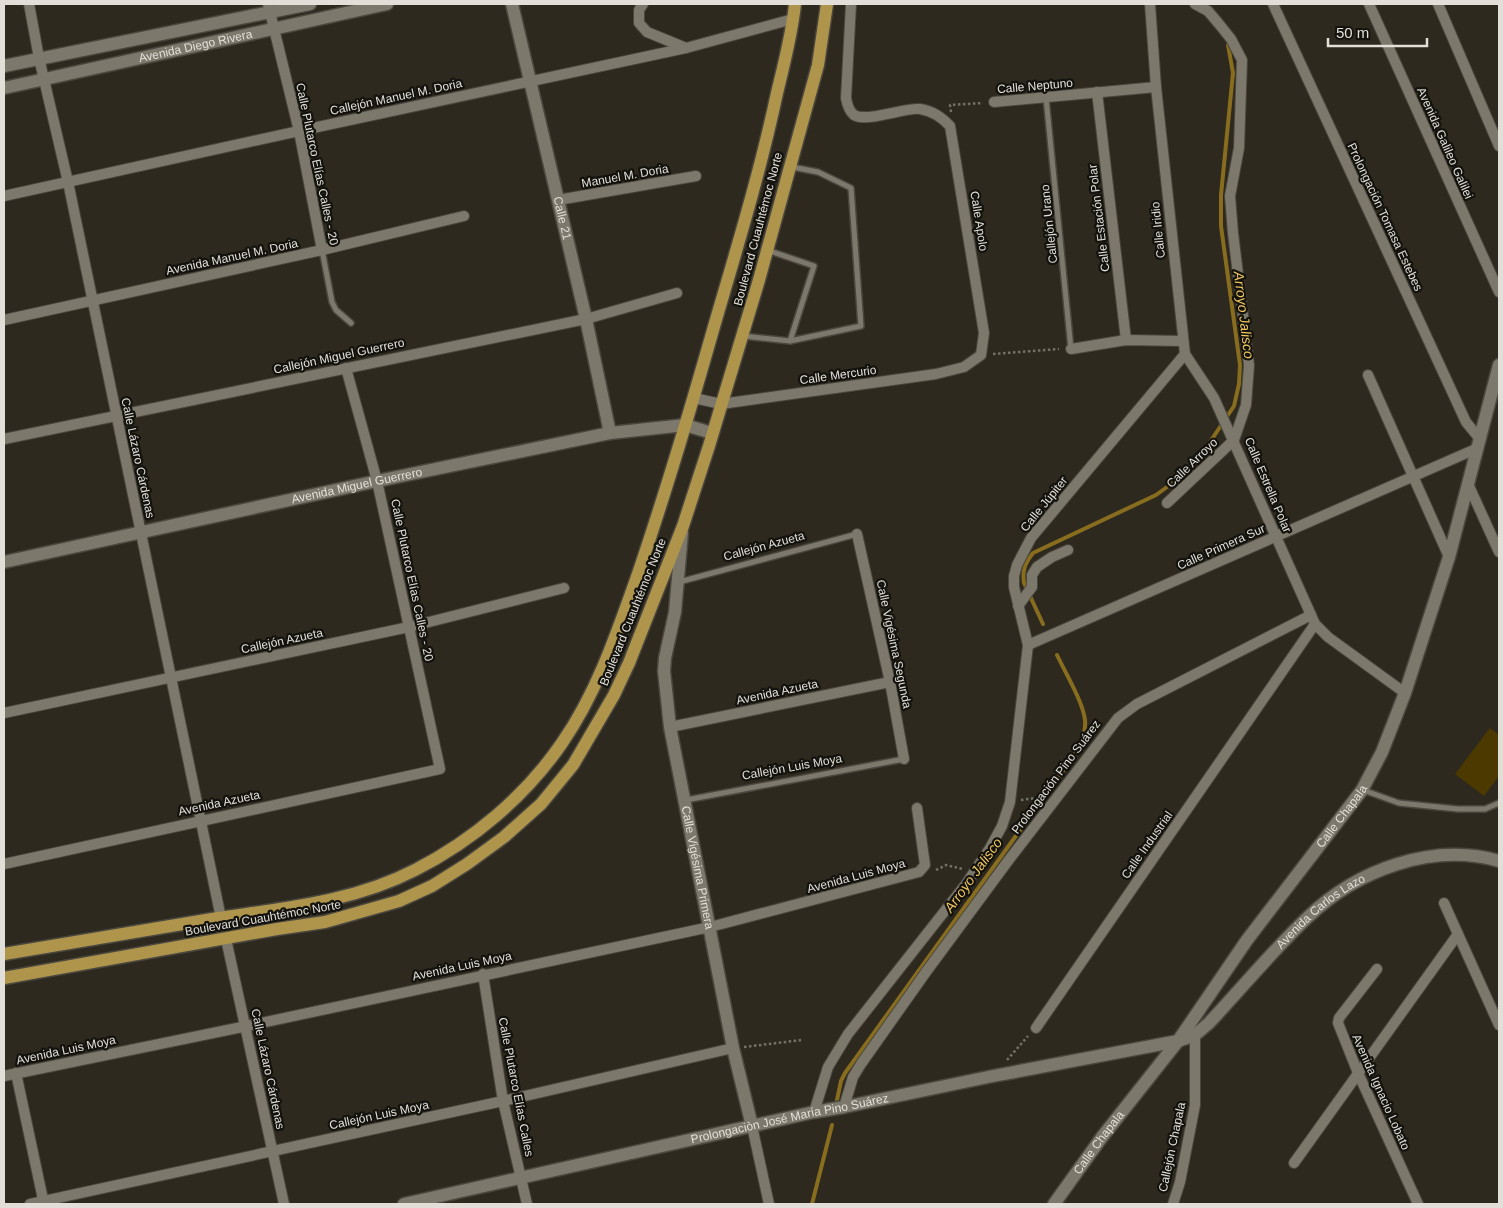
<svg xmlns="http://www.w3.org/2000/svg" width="1503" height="1208" font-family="Helvetica,sans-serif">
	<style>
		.green { fill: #4c3900 }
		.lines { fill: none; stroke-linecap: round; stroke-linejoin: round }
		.stream { stroke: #896d1f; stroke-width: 4 }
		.service-casing { stroke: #4a473e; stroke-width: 8 }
		.minor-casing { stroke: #4a473e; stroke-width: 12 }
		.tertiary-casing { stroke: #4a473e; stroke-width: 15 }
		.secondary-casing { stroke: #4a473e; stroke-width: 15 }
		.primary-casing { stroke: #4a473e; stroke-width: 15 }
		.path { stroke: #747168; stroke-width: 2.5; stroke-dasharray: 2.5 2.5; stroke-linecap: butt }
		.service { stroke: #7d786c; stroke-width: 5 }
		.minor { stroke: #7d786c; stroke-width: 10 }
		.tertiary { stroke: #7d786c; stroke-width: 12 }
		.secondary { stroke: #7d786c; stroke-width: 12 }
		.primary { stroke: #af944b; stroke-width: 12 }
		.labels { text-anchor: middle; stroke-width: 4.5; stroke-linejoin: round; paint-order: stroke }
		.street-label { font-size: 12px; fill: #e2dfd9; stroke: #13120d }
		.water-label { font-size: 14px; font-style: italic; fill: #efc660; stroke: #13120d }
	</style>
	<rect width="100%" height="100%" fill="#2d291f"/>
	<!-- green -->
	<polygon class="green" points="1490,728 1499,735 1499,776 1484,796 1455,774"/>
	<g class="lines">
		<!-- stream -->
		<g class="stream">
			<path d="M1043,624L1024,583C1022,571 1025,563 1033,553L1156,495L1178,479L1200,457L1234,406L1239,384L1240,365L1221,226V195L1233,73L1228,45"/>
			<path d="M837,1100L841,1081L845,1073L1080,747C1083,738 1086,730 1085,720C1083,702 1065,672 1057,655"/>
			<polyline points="812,1204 832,1125"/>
		</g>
		<defs>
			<g id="service">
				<polyline points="1046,98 1071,349"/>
				<polyline points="322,250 332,302 336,310 351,323"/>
				<polyline points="743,336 790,341 814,266 767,250"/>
				<polyline points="790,341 861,326 851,188 818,172 792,167"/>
				<polyline points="679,582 857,534"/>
				<polyline points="1363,790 1399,803 1458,809 1485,809 1499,803"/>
				<polyline points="686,800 904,759"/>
			</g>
			<g id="minor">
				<polyline points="29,4 39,58 68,182 221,918"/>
				<polyline points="268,4 299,131 322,250"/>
				<polyline points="643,4 639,10 639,23 647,32 686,48"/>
				<polyline points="1150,4 1156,87 1185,354 1214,398 1315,624 1328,637 1405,693"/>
				<polyline points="1273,4 1466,422 1480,439"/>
				<polyline points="1369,4 1499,292"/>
				<polyline points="1438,4 1499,146"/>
				<polyline points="1097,92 1126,340"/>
				<polyline points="994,102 1156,87"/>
				<polyline points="4,196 299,131 686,48 793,19"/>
				<polyline points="558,200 696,176"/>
				<polyline points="4,320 322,250 464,216"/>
				<polyline points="1071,349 1126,340 1182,341"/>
				<polyline points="1368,375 1449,557"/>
				<path d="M694,398L721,404L936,374L964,367L981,355L984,333L950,126C941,117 933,111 920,109C905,107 866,123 854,115C849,111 847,104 846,98L851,4"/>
				<polyline points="4,439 586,319 677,293"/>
				<polyline points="1469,486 1499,552"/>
				<polyline points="1167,503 1234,440 1246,405 1249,365 1233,233 1230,196 1239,148 1242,60 1231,39 1219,24 1208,11 1195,4"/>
				<polyline points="857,534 890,682 904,759"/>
				<polyline points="1018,606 1032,587 1032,575 1037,567 1052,557 1068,550"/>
				<polyline points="1028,645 1478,448"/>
				<polyline points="4,713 409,627 564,588"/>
				<polyline points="670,727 890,682"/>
				<polyline points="4,864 440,769 377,481 346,368"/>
				<polyline points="1444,903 1499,1025"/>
				<polyline points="226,939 284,1204"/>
				<polyline points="1377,969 1339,1018 1338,1023 1358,1073 1418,1204"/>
				<polyline points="483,974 503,1101 527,1204"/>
				<polyline points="1036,1028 1315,624"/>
				<polyline points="16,1073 44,1204"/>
				<polyline points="4,1076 247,1026 710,927 919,872 925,865 917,808"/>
				<polyline points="844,1107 853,1077 861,1064 926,972 1008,861 1118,718 1137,704 1311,615"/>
				<polyline points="814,1112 828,1067 848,1034 966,884 990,848 1002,826 1010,802 1028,645 1014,587 1014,576 1017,565 1031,538 1185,354"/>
				<polyline points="752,1126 769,1204"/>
				<polyline points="1294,1163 1458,934"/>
				<polyline points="30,1204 503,1101 733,1048"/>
				<polyline points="1173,1204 1180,1182 1195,1105 1195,1035"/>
			</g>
			<g id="tertiary">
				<path id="s1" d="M512,4L586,319L610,433"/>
				<polyline points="4,66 310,4"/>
				<path id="s2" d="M4,88L387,4"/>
				<path id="s3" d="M682,533L675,612L665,658L664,671L670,727L733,1048L752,1126"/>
				<path id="s4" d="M4,562L377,481L610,433L685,425L712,433"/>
				<path id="s5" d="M1178,1041L1247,940L1362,790L1382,752L1405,693L1449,557L1499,365"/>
			</g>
			<g id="secondary">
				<path id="s6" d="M404,1204L814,1112L844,1107L993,1076L1178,1041L1195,1035L1209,1023C1242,988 1273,950 1308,917C1357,870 1432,842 1499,861"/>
				<path id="s7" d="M1054,1204L1102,1137L1178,1041"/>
			</g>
			<g id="primary">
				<path d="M4,954C75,942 147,930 218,918C285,908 353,902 415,870C472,841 525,797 562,743C598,691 618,630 639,571C666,491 690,411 713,330C736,251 760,173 777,93C784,64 792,34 795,4"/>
				<polyline points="4,978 277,929 325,922 399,901 432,886 467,864 504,837 541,804 573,765 614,695 629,663 683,526 709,446 759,280 818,65 827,4"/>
			</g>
		</defs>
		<!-- service casing -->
		<use href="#service" class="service-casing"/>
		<!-- minor casing -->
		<use href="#minor" class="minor-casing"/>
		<!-- tertiary casing -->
		<use href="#tertiary" class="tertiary-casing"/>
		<!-- secondary casing -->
		<use href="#secondary" class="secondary-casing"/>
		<!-- primary casing -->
		<use href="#primary" class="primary-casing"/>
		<!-- path -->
		<g class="path">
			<polyline points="951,112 950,105 983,103"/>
			<polyline points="993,354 1059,349"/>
			<polyline points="1021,800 1043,797"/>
			<polyline points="936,870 946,865 963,869"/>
			<polyline points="744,1047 802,1040"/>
			<polyline points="1007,1060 1028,1036"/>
		</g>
		<!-- service -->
		<use href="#service" class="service"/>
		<!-- minor -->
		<use href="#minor" class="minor"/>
		<!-- tertiary -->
		<use href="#tertiary" class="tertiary"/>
		<!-- secondary -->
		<use href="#secondary" class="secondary"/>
		<!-- primary -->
		<use href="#primary" class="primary"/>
	</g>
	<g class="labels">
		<!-- street labels -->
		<g class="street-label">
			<text dy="4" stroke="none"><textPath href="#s2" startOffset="196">Avenida Diego Rivera</textPath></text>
			<text transform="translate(1035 86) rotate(-5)" y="4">Calle Neptuno</text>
			<text transform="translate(396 97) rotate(-12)" y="4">Callejón Manuel M. Doria</text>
			<text transform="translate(1445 143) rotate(66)" y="4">Avenida Galileo Galilei</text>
			<text transform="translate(317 164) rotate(78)" y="4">Calle Plutarco Elías Calles - 20</text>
			<text transform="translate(625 176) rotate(-10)" y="4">Manuel M. Doria</text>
			<text transform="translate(1385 217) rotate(65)" y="4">Prolongación Tomasa Estebes</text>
			<text dy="4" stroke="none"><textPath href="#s1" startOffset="220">Calle 21</textPath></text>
			<text transform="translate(1099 218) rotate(-97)" y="4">Calle Estación Polar</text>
			<text transform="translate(979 221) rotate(81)" y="4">Calle Apolo</text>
			<text transform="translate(1049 224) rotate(-96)" y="4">Callejón Urano</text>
			<text transform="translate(758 229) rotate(-75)" y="4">Boulevard Cuauhtémoc Norte</text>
			<text transform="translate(1158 230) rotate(-96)" y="4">Calle Iridio</text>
			<text transform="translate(232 257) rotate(-12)" y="4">Avenida Manuel M. Doria</text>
			<text transform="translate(339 356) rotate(-12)" y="4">Callejón Miguel Guerrero</text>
			<text transform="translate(838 375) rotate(-8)" y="4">Calle Mercurio</text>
			<text transform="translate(138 458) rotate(78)" y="4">Calle Lázaro Cárdenas</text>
			<text transform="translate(1192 463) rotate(-44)" y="4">Calle Arroyo</text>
			<text transform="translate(1268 485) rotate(67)" y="4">Calle Estrella Polar</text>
			<text dy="4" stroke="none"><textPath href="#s4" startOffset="361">Avenida Miguel Guerrero</textPath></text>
			<text transform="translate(1044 504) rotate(-51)" y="4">Calle Júpiter</text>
			<text transform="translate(764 546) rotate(-15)" y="4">Callejón Azueta</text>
			<text transform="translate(1221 547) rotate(-24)" y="4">Calle Primera Sur</text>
			<text transform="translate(412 580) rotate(78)" y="4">Calle Plutarco Elías Calles - 20</text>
			<text transform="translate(633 612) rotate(-68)" y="4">Boulevard Cuauhtémoc Norte</text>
			<text transform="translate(282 641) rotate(-12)" y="4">Callejón Azueta</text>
			<text transform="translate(894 644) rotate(78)" y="4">Calle Vigésima Segunda</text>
			<text transform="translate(777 692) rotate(-12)" y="4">Avenida Azueta</text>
			<text transform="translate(792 767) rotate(-10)" y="4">Callejón Luis Moya</text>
			<text transform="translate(1056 777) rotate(-53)" y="4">Prolongación Pino Suárez</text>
			<text transform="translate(219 803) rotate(-12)" y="4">Avenida Azueta</text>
			<text dy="4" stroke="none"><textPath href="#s5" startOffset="278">Calle Chapala</textPath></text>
			<text transform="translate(1147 845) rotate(-55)" y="4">Calle Industrial</text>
			<text dy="4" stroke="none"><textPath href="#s3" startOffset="339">Calle Vigésima Primera</textPath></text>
			<text transform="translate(856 876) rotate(-15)" y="4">Avenida Luis Moya</text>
			<text dy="4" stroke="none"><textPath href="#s6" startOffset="986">Avenida Carlos Lazo</textPath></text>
			<text transform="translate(263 918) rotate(-10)" y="4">Boulevard Cuauhtémoc Norte</text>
			<text transform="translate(462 966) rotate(-12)" y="4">Avenida Luis Moya</text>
			<text transform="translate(66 1050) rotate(-12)" y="4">Avenida Luis Moya</text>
			<text transform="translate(268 1069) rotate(78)" y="4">Calle Lázaro Cárdenas</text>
			<text transform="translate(516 1087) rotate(79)" y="4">Calle Plutarco Elías Calles</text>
			<text transform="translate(1381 1092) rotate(66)" y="4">Avenida Ignacio Lobato</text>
			<text transform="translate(379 1115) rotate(-12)" y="4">Callejón Luis Moya</text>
			<text dy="4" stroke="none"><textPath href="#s6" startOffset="395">Prolongaciòn José María Pino Suárez</textPath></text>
			<text dy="4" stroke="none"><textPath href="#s7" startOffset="76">Calle Chapala</textPath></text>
			<text transform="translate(1172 1147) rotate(-78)" y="4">Callejón Chapala</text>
		</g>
		<!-- water labels -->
		<g class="water-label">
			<text transform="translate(1244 315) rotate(83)" y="5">Arroyo Jalisco</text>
			<text transform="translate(973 875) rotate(-54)" y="5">Arroyo Jalisco</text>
		</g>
	</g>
	<!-- border -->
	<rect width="1503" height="1208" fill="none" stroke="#e2dfd9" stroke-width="10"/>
	<!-- scale -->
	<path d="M1328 38v8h99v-8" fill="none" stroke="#e2dfd9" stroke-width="2.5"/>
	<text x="1336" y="38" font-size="15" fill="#e2dfd9" stroke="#13120d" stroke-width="4" paint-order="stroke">50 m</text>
</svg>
